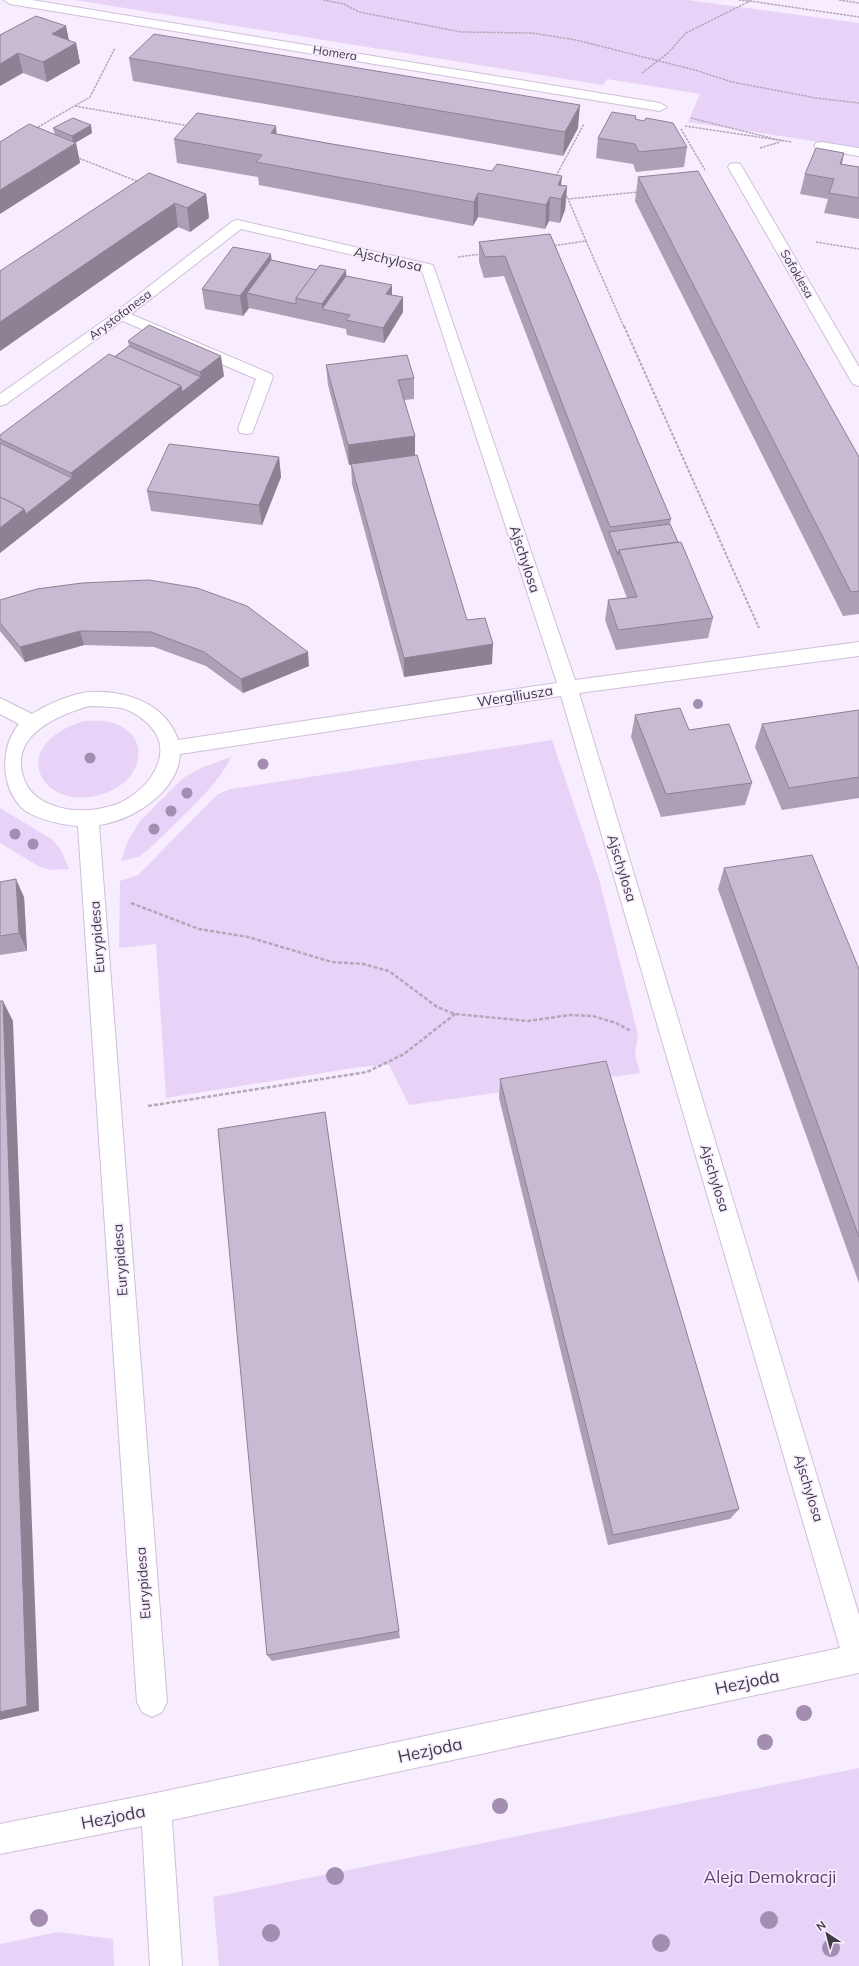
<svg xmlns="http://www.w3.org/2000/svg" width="859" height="1966" font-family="Mulish,sans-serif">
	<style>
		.green { fill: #e8d3f8 }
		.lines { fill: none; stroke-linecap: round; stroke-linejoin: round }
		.service-casing { stroke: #cfbfda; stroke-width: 2 }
		.minor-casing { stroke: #cfbfda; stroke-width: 2 }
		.path-far2 { stroke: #b1a9b8; stroke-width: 1.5; stroke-dasharray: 2.5 1; stroke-linecap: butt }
		.path-far1 { stroke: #b1a9b8; stroke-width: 2; stroke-dasharray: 3 1.5; stroke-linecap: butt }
		.path { stroke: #b1a9b8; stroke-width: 2.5; stroke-dasharray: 4 2; stroke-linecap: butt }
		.service { fill: #fff; fill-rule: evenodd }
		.minor { fill: #fff; fill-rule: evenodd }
		.tree { fill: #a38db1 }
		.wall { fill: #ada0b6 }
		.shaded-wall { fill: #8d8294 }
		.building { fill: #c9bad4; stroke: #8d8294 }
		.labels { text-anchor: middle; stroke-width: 3.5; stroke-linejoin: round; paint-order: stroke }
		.far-street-label { font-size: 12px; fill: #403a45; stroke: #f7edfe }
		.street-label { font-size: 14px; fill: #403a45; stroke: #f7edfe }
		.near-street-label { font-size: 17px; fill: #403a45; stroke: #f7edfe }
		.near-park-label { font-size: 17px; fill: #5e3f72; stroke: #f7edfe }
	</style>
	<rect width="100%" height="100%" fill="#f7edfe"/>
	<!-- green -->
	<g class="green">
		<polygon points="75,0 688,0 859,23 859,148 688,122 700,94 607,79 603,85"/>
		<path d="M84,721C90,721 97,720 103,721C131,724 148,746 133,772C129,780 119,787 110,791C46,820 0,747 84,721Z"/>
		<polygon points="552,740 599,879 638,1035 635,1054 640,1073 409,1105 389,1065 360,1067 166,1098 156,944 119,948 120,881 138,875 218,794 231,789"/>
		<path d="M231,757C219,786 171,827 148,850L138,857L121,861L128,841L140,821L183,778L201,768Z"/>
		<polygon points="0,808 53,840 61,850 69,869 51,870 40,867 0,843"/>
		<polygon points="859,1768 859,1966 219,1966 213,1897"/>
		<polygon points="58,1932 113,1939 114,1966 0,1966 0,1944"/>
	</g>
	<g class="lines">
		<defs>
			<polygon id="service" points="121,310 271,374 273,377 252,433 246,434 240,433 238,429 256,379 116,318 113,315 116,312"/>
			<g id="minor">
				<polygon points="4,0 32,0 660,103 667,107 660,111 10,4"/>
				<polygon points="821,142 859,148 859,156 816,149 814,146 816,143"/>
				<polygon points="735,163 740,164 742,167 859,367 859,386 853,384 851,381 728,167 730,164"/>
				<path d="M238,220L433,265L575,680L859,642V656L579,693L859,1615V1673L172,1820L182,1966H150L142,1826L0,1854V1824L156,1793L840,1648L561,696L180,754C178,792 133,820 99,825L167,1702L162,1712L152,1717L142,1712L137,1702L78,826C63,825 35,819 23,809C0,787 0,747 19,724L0,714V698L32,714C46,705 73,693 90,692C125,690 166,703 178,740L557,683L422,271L241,229L126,318L6,404L0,406V394L116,312L233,221ZM89,706C101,707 114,706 125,709C136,713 145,720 152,728C177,758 141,798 111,806C91,812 68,812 49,804C36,798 27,790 23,776C10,735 58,715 89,706Z"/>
			</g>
		</defs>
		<!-- service casing -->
		<use href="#service" class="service-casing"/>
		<!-- minor casing -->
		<use href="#minor" class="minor-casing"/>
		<!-- path-far2 -->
		<g class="path-far2">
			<polyline points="323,0 344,4 359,12 461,32 532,33 576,40 695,70 732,82 816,98 859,103"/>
			<polyline points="839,0 859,3"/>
			<polyline points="750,1 859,17"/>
			<polyline points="642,73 668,53 686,33 750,1 738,0"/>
			<polyline points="75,106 189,126"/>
			<polyline points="691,118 783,141"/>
			<polyline points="685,126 792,142"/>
			<polyline points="35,129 90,97 115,48"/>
			<polyline points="681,129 705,170"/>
			<polyline points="760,148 780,142"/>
			<polyline points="76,157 139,182"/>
			<polyline points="556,176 584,124"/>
			<polyline points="564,193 568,199"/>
			<polyline points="586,241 624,327"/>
			<polyline points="816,242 859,249"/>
			<polyline points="551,246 586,241 568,199 638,192"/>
			<polyline points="458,257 481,254"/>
		</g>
		<!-- path-far1 -->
		<polyline class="path-far1" points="624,326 759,628"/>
		<!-- path -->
		<g class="path">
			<polyline points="131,903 199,929 248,937 332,962 363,964 389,971 437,1007 455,1014 528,1021 570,1015 593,1016 616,1023 631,1031"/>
			<polyline points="148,1106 367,1072 404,1054 455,1014"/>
		</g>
		<!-- service -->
		<use href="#service" class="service"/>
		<!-- minor -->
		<use href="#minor" class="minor"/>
	</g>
	<!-- trees -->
	<g class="tree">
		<circle cx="698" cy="704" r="5"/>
		<circle cx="90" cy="758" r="5.5"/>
		<circle cx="263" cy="764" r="5.5"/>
		<circle cx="187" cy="793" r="5.5"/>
		<circle cx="171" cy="811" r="5.5"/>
		<circle cx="154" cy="829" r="5.5"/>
		<circle cx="15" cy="834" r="5.5"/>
		<circle cx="33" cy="844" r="5.5"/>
		<circle cx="804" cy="1713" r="8"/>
		<circle cx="765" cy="1742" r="8"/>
		<circle cx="500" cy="1806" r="8"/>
		<circle cx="335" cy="1876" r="9"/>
		<circle cx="39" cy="1918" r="9"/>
		<circle cx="769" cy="1920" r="9"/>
		<circle cx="271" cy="1933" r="9"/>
		<circle cx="661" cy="1943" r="9"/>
		<circle cx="831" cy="1948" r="9"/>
	</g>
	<!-- wall -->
	<g class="wall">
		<polygon points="66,26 69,41 76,43 80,63 47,82 23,73 0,35"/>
		<polygon points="129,58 578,128 563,156 133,81"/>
		<polygon points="636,119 687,147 684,167 636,172 633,164 596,158 598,138"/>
		<polygon points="53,128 92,133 75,143 76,143 80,163 55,135"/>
		<polygon points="277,134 567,186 565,210 560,223 549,221 545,229 478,217 473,226 259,185 258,177 177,163 174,139"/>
		<polygon points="844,153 842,164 859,167 859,219 824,213 828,199 800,194 805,174"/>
		<polygon points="149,173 206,194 209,218 190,232 178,227 0,351 0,271"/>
		<polygon points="638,177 859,457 859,614 843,616 635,201"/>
		<polygon points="550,234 671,519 670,524 713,618 708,638 616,650 605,620 608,600 627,598 504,276 484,278 479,262 479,242"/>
		<polygon points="271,254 271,260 346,276 403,312 384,343 347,335 346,329 249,308 243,316 205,309 202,289"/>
		<polygon points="128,341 224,376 0,553 0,435 129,346"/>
		<polygon points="326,365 414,378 414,399 404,400 415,456 467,620 492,664 404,677 352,484 351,465 349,465 328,385"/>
		<polygon points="279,457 281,477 262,525 151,511 147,491"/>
		<polygon points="0,600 309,666 243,693 206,666 154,647 84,645 25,662 0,631"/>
		<polygon points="859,710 859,798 782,810 755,747 762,724"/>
		<polygon points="635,715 689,730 752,783 745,805 661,817 631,737"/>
		<polygon points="724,868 859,969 859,1283 718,889"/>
		<polygon points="0,882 24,897 27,951 0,955"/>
		<polygon points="500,1079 739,1509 730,1519 608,1545 499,1098"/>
		<polygon points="325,1112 400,1638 272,1661 267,1655"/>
	</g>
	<!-- shaded-wall -->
	<g class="shaded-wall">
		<polygon points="66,26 70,46 52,34"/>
		<polygon points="76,43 80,63 47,82 43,62"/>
		<polygon points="18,53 23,73 0,86 0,64"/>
		<polygon points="580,105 578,128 563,156 565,132"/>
		<polygon points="91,125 92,133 73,144 72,136"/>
		<polygon points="276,126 278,150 271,133"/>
		<polygon points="76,143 80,163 0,214 0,190"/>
		<polygon points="844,153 839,173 840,164"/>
		<polygon points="562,176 560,198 558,185"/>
		<polygon points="567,186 565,210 560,223 561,199"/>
		<polygon points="478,193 478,217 473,226 474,202"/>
		<polygon points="206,194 209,218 190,232 187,208"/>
		<polygon points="550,197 549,221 545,229 546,205"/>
		<polygon points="175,203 178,227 0,351 0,322"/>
		<polygon points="271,254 273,275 247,293 248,307 249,308 243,316 240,296"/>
		<polygon points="346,270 347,291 322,309 322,304"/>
		<polygon points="392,285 392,300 386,294"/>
		<polygon points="403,297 403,312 384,343 383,328"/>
		<polygon points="221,356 224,376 0,553 0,528 24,509 72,478 71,473 181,386 201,377 200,372"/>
		<polygon points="415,436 415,457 349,465 348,445"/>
		<polygon points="279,457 281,477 262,525 259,505"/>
		<polygon points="80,631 84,645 25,662 20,647"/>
		<polygon points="493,644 492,664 404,677 404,658"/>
		<polygon points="308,652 309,666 243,693 241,679"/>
		<polygon points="16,879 24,897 27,951 19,933"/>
		<polygon points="3,1001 13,1021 39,1711 0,1720"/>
	</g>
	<!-- building -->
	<g class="building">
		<polygon points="36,16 66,26 52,34 76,43 43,62 18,53 0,64 0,35"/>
		<polygon points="154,34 580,105 565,132 129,58"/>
		<polygon points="612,112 636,116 635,119 644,121 646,118 673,123 687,147 639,152 635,144 598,138"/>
		<polygon points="197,113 276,126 271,133 332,144 492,171 497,164 562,176 558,185 567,186 561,199 550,197 546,205 478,193 474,202 256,162 262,155 174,139"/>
		<polygon points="73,118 91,125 72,136 53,128"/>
		<polygon points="29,124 76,143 0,190 0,142"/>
		<polygon points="816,148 844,153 840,164 859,167 859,198 829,193 834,179 805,174"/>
		<polygon points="698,171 859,457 859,591 851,592 638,177"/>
		<polygon points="149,173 206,194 187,208 175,203 0,322 0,271"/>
		<polygon points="550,234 671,519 610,527 505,256 485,257 479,242"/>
		<polygon points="233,247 271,254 240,296 202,289"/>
		<polygon points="271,260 317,270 296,298 296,304 247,293"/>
		<polygon points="320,265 346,270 322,304 296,298"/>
		<polygon points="346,276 392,285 386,294 403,297 383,328 346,320 350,315 322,309"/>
		<polygon points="149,325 221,356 200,372 128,341"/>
		<polygon points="129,346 201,377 182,392 181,386 115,357"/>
		<polygon points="109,354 181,386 71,473 0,439 0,435"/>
		<polygon points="407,355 414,378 398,380 415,436 348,445 326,365"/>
		<polygon points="0,443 72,478 26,514 24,509 0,497"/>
		<polygon points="169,444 279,457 259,505 147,491"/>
		<polygon points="417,455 467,620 485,618 493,644 404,658 351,464"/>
		<polygon points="0,497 24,509 0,528"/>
		<polygon points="670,524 678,542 619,550 618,555 609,532"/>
		<polygon points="681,542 713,618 618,630 608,600 637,597 619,550"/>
		<polygon points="149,580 197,588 247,606 308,652 241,679 204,652 151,632 80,631 20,647 0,623 0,600 37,589 82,583"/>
		<polygon points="680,708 689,730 729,724 752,783 666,794 635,715"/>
		<polygon points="859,710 859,777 789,788 762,724"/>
		<polygon points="812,855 859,969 859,1237 724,868"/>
		<polygon points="16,879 19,933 0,936 0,882"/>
		<polygon points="0,1001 3,1001 27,1706 0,1712"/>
		<polygon points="606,1061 739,1509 613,1535 500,1079"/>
		<polygon points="325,1112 399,1631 267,1655 218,1129"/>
	</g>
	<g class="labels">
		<!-- far-street labels -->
		<g class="far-street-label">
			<text transform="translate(335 53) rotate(9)" y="4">Homera</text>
			<text transform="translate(797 274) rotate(60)" y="4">Sofoklesa</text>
			<text transform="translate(120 315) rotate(-37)" y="4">Arystofanesa</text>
		</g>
		<!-- street labels -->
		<g class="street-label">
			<text transform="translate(388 259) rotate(13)" y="5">Ajschylosa</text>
			<text transform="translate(525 559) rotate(72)" y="5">Ajschylosa</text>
			<text transform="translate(515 696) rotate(-9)" y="5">Wergiliusza</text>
			<text transform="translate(622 868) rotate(73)" y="5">Ajschylosa</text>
			<text transform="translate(97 937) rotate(-94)" y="5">Eurypidesa</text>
			<text transform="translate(715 1178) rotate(73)" y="5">Ajschylosa</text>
			<text transform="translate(120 1260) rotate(-94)" y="5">Eurypidesa</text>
			<text transform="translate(809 1488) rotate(73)" y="5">Ajschylosa</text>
			<text transform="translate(143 1583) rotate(-94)" y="5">Eurypidesa</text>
		</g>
		<!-- near-street labels -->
		<g class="near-street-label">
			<text transform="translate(747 1682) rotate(-12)" y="6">Hezjoda</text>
			<text transform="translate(430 1750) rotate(-12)" y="6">Hezjoda</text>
			<text transform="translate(113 1817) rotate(-11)" y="6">Hezjoda</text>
		</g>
		<!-- near-park labels -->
		<g class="near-park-label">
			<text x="770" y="1883">Aleja Demokracji</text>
		</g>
	</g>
	<!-- north arrow -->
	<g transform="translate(827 1934) rotate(324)" stroke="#f7edfe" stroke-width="3" paint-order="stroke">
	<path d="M0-3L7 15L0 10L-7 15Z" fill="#403a45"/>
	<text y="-6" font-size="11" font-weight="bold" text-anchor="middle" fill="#403a45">N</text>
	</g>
</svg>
